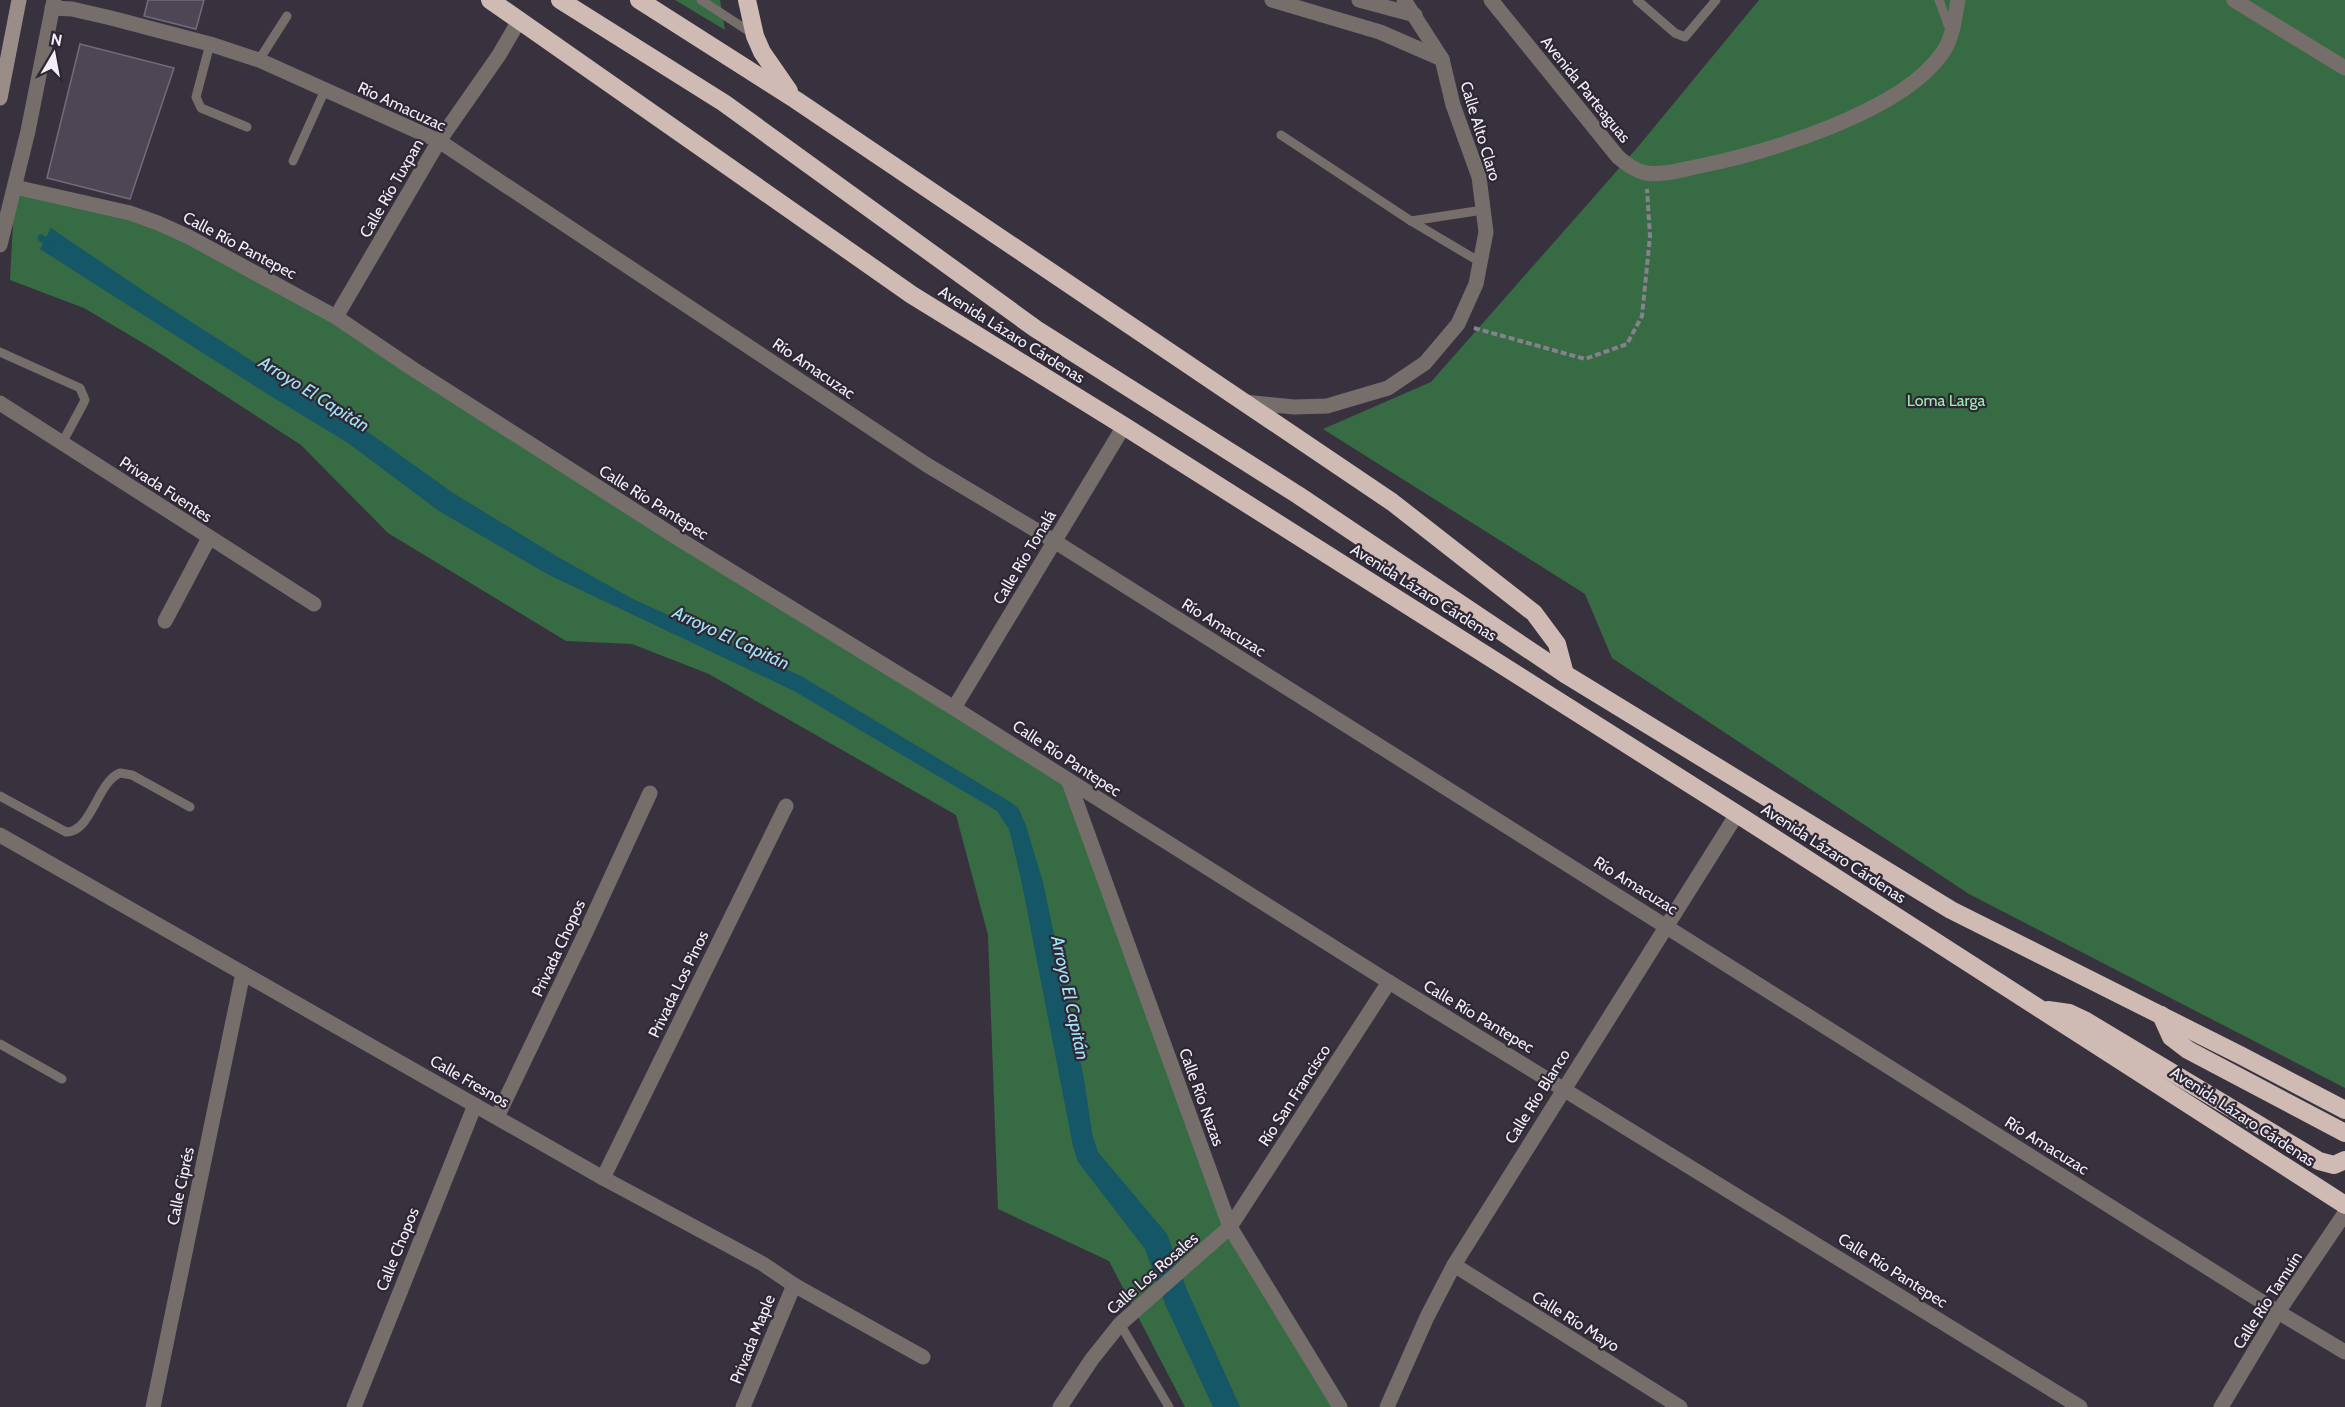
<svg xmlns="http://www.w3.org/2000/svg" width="2345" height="1407" font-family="Cabin,sans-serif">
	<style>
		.green { fill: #376b44 }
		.water { fill: #155667 }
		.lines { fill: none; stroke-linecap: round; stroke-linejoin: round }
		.stream { stroke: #155667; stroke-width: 7 }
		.building { fill: #4d4654; stroke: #726b7a; stroke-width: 1.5 }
		.path { stroke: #86818c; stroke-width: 4; stroke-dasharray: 6 3; stroke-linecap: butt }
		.lane { stroke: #766e6b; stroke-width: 9 }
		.street { stroke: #766e6b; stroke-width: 15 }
		.secondary { stroke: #9a8d88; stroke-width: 15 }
		.highway { stroke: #cfbbb4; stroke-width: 18 }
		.labels { text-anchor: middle; stroke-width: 4.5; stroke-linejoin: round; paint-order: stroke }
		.street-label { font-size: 16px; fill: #f3eff8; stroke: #2e2835 }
		.park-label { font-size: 16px; fill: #9feeb0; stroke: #2e2835 }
		.water-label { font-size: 18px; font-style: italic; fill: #a4e3f6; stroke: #2e2835 }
	</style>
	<rect width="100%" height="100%" fill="#38323f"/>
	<!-- green -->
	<g class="green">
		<polygon points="675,0 720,0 725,30"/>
		<polygon points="1759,0 2345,0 2345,1088 1969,894 1612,658 1585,594 1323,429 1431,382 1637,148"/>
		<polygon points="15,187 130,213 336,317 1069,782 1230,1227 1339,1407 1185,1407 1109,1261 998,1209 988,935 956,815 709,674 632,644 566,641 388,533 301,445 153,349 84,308 10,280"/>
	</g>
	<!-- water -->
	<polygon class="water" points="51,228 148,294 280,379 358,425 453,493 558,557 631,598 801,676 1012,803 1019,809 1026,826 1043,882 1084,1079 1092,1133 1098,1152 1167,1234 1187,1290 1240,1407 1213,1407 1165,1304 1145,1249 1078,1162 1073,1146 1021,879 1009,829 997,811 794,691 549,575 439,511 348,443 261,390 40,249"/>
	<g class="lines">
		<!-- stream -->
		<polyline class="stream" points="41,238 52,245"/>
	</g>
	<!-- building -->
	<g class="building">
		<polygon points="148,0 204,0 196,29 144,16"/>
		<polygon points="80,44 174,68 130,199 47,178"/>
	</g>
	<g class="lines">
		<!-- path -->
		<polyline class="path" points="1474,328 1585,359 1627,344 1642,316 1650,236 1647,189"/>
		<!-- lane -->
		<g class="lane">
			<polyline points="701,0 753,34"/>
			<polyline points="1637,0 1675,33 1685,37 1716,0"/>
			<polyline points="1939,0 1950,30"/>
			<polyline points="210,44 196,97 201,108 247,127"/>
			<polyline points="259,60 287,16"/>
			<polyline points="1281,135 1411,221 1480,262"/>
			<polyline points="293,161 325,90"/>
			<polyline points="1411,221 1483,210"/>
			<polyline points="0,352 80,388 85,400 82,406 62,443"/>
			<path d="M0,796L66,832C92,832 97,782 120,773L132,775L190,807"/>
			<polyline points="0,1044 62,1079"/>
			<polyline points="1120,1324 1169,1407"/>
		</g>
		<!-- street -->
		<g class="street">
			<polyline points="1272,0 1380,32 1442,59"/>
			<polyline points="1359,0 1415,15"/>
			<path d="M1491,0L1618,157C1627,164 1635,171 1646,173C1662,176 1684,169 1700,166C1768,152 1903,112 1943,52C1953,38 1955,16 1958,0"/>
			<polyline points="2234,0 2345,68"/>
			<polyline points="52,8 72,9 111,18 210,44 259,60 439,141 927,465 1054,541 2278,1312 2345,1352"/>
			<polyline points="15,187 130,213 158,223 189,237 336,317 413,369 679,539 954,708 1389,982 2080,1407"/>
			<polyline points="0,245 28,131 54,0"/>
			<polyline points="336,317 439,141 499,55 520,19"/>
			<polyline points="1244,402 1294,407 1327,406 1388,388 1425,363 1458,324 1476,284 1486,232 1479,177 1453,105 1442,59 1404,0"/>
			<polyline points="0,403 314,604"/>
			<polyline points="165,621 209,538"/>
			<polyline points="954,708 1124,426"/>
			<polyline points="1069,782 1230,1227 1340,1407"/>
			<polyline points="0,835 603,1178 763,1264 794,1285 923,1357"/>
			<polyline points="497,1117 584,936 650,793"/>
			<polyline points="603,1178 786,806"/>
			<polyline points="1454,1265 1680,1407"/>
			<polyline points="153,1407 243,973"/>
			<polyline points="354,1407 475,1105"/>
			<polyline points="743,1407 794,1285"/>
			<polyline points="1060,1407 1092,1359 1120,1324 1230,1227 1389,982"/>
			<polyline points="1387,1407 1427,1317 1454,1265 1737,814"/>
			<polyline points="2221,1407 2278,1312 2345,1213"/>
		</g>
		<!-- secondary -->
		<polyline class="secondary" points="0,98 19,0"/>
		<!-- highway -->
		<g class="highway">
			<polyline points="490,0 912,295 1124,426 1737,814 2345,1205"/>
			<polyline points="560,0 724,103 1036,329 1298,495 1565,674 1951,910 2240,1055 2345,1110"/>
			<polyline points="639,0 796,100 1392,502 1534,613 1557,644 1565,674"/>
			<polyline points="747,0 755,36 762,52 789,91"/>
			<polyline points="2048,1010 2069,1013 2086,1021 2319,1161 2334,1165 2345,1160"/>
			<polyline points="2161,1015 2171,1037 2188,1050 2345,1133"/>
		</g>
	</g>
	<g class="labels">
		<!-- street labels -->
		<g class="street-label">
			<text transform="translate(1586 89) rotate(51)" y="6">Avenida Parteaguas</text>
			<text transform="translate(402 106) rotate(25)" y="6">Río Amacuzac</text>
			<text transform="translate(1481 131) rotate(73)" y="6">Calle Alto Claro</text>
			<text transform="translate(391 188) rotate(-60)" y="6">Calle Río Tuxpan</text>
			<text transform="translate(240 245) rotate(28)" y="6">Calle Río Pantepec</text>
			<text transform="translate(1012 334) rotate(32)" y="6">Avenida Lázaro Cárdenas</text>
			<text transform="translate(814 368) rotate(34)" y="6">Río Amacuzac</text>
			<text transform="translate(166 489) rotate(33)" y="6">Privada Fuentes</text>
			<text transform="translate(654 502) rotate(32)" y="6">Calle Río Pantepec</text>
			<text transform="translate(1024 557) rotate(-59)" y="6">Calle Río Tonalá</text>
			<text transform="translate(1424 592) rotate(32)" y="6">Avenida Lázaro Cárdenas</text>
			<text transform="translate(1224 627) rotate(32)" y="6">Río Amacuzac</text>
			<text transform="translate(1067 758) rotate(33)" y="6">Calle Río Pantepec</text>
			<text transform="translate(1834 853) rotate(33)" y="6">Avenida Lázaro Cárdenas</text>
			<text transform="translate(1636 885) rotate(32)" y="6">Río Amacuzac</text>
			<text transform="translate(558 948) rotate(-65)" y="6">Privada Chopos</text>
			<text transform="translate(678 984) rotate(-64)" y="6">Privada Los Pinos</text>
			<text transform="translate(1479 1016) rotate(31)" y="6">Calle Río Pantepec</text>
			<text transform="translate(470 1081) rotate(30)" y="6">Calle Fresnos</text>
			<text transform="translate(1294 1095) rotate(-57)" y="6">Río San Francisco</text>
			<text transform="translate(1537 1096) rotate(-58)" y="6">Calle Río Blanco</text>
			<text transform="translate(1202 1097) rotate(70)" y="6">Calle Río Nazas</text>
			<text transform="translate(2243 1116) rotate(33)" y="6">Avenida Lázaro Cárdenas</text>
			<text transform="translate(2047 1145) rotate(32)" y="6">Río Amacuzac</text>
			<text transform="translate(180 1186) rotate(-78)" y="6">Calle Ciprés</text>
			<text transform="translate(397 1249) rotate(-68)" y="6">Calle Chopos</text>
			<text transform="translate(1893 1270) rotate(32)" y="6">Calle Río Pantepec</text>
			<text transform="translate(1152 1273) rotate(-41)" y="6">Calle Los Rosales</text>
			<text transform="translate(2267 1300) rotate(-57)" y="6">Calle Río Tamuín</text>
			<text transform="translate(1576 1321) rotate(32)" y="6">Calle Río Mayo</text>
			<text transform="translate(752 1339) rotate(-68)" y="6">Privada Maple</text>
		</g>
		<!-- park labels -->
		<g class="park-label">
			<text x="1946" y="406">Loma Larga</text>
		</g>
		<!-- water labels -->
		<g class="water-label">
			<text transform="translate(314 394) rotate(32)" y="6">Arroyo El Capitán</text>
			<text transform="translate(731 638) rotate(25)" y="6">Arroyo El Capitán</text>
			<text transform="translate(1070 998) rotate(78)" y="6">Arroyo El Capitán</text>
		</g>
	</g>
	<!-- north arrow -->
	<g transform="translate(54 54) rotate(10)" stroke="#2e2835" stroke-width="4.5" paint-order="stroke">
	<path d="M0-4.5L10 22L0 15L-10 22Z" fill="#f3eff8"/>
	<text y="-9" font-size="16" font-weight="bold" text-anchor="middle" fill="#f3eff8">N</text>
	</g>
</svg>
